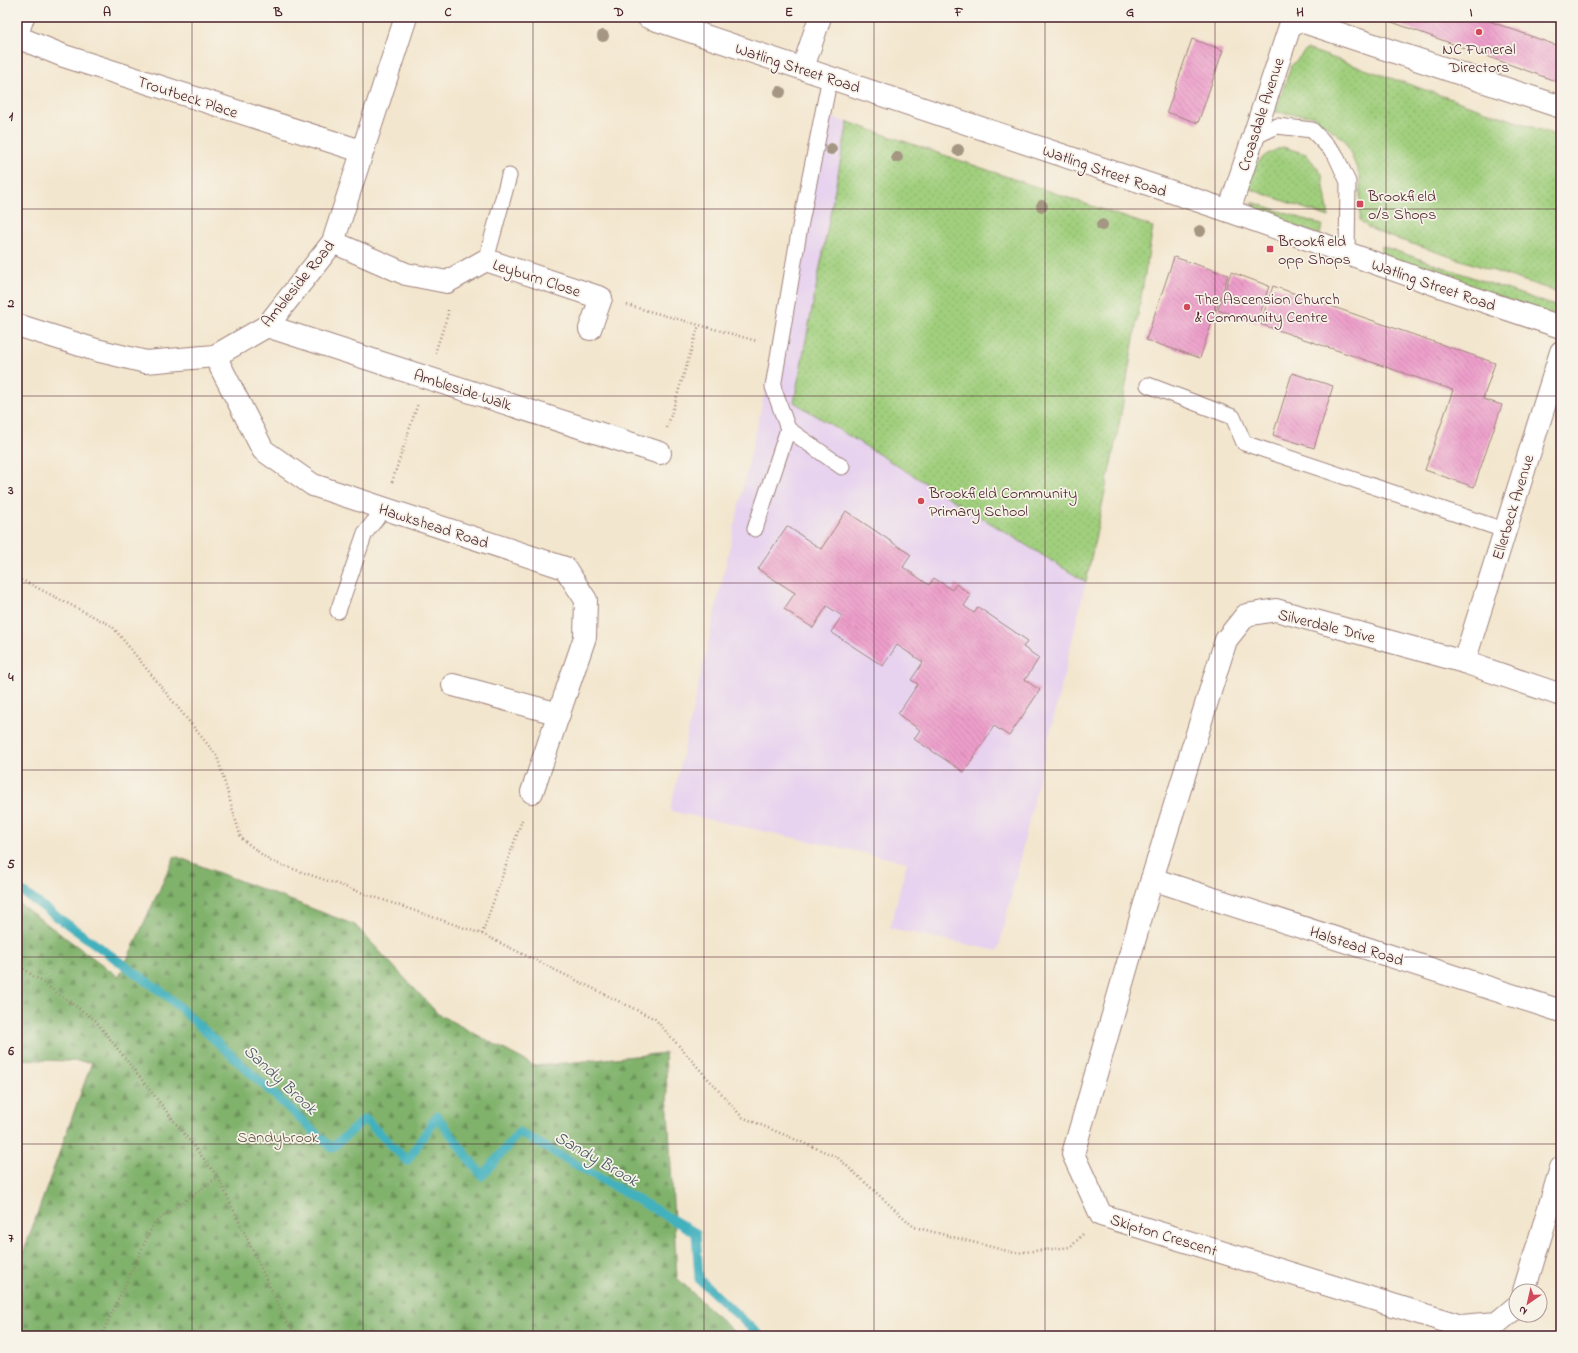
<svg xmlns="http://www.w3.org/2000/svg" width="1578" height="1353" font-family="'Indie Flower',sans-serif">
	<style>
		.built { fill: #e7d2ef }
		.grass { fill: url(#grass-dots); stroke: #757754 }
		.forest { fill: url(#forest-firs); stroke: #65684c }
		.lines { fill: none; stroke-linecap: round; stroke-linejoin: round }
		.stream { stroke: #43b1be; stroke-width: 9 }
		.building { fill: url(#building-back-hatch) }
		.lane-casing { stroke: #9e827c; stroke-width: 17 }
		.street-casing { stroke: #9e827c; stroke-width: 24 }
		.secondary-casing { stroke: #9e827c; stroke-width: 24 }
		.path { stroke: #9e827c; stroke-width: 2.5; stroke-dasharray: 1 3; stroke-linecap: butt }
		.lane { stroke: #fff; stroke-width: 15 }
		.street { stroke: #fff; stroke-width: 22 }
		.secondary { stroke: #fff; stroke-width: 22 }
		.tree { fill: #a49682 }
		.grid { fill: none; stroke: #4a1f2b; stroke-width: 1; stroke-opacity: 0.55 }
		.poi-dot { fill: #d1495b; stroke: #f7f3e8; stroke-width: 1.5 }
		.labels { text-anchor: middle; stroke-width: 3.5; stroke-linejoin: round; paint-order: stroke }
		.poi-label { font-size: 16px; fill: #4a1f2b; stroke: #f7f3e8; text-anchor: start }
		.street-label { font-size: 16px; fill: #4a1f2b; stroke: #f7f3e8 }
		.park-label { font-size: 16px; fill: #645444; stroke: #f7f3e8 }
		.water-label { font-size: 17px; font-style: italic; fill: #475966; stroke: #f7f3e8 }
		.neatline { fill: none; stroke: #4a1f2b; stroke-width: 1.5 }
		.grid-label { font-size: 13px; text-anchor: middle; font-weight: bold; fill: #4a1f2b }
	</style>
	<defs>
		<pattern id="grass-dots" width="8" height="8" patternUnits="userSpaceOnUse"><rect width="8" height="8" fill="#a0cf7d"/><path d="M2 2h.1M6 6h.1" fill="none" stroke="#8bb16c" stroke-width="1.8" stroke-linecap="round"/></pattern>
		<pattern id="forest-firs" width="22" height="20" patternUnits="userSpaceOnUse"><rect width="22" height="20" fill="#80b26c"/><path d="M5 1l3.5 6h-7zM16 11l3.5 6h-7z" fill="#6b9059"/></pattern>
		<pattern id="building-back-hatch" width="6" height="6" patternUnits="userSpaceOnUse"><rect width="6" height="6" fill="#ed9eca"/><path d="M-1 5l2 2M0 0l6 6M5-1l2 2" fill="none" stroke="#c280a4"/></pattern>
	</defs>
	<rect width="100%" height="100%" fill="#f7f3e8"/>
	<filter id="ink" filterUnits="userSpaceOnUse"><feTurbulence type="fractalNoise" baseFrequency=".025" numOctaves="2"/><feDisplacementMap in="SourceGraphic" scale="8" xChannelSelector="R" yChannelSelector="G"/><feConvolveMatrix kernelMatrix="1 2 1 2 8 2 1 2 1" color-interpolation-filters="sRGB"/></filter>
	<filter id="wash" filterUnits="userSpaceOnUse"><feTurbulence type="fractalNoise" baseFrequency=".012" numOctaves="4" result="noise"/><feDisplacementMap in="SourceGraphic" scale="16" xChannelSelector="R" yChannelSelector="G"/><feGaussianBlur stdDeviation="0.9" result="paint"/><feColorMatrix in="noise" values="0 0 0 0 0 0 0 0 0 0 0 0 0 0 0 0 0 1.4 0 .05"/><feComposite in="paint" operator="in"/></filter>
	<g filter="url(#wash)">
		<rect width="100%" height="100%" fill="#f3e6ce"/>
		<!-- built -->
		<polygon class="built" points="817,112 1153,227 1120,420 1086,582 998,951 890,928 907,862 670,811 767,382"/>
		<!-- grass -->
		<g class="grass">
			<polygon points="1307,49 1561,137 1561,293 1385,235 1367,227 1360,220 1360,176 1345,140 1313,116 1275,112 1291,66"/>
			<polygon points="848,122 1153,227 1120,420 1086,582 794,402"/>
			<path d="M1283,147L1306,154L1322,174L1329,217L1247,188C1256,163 1257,157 1283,147Z"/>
			<polygon points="1252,202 1322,225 1320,235 1262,215"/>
			<polygon points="1382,246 1561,308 1561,318 1380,255"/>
		</g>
		<!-- forest -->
		<polygon class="forest" points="175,856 355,925 438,1014 535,1066 665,1053 677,1278 738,1336 17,1336 17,1270 92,1062 17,1059 17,902 119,977"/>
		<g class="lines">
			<!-- stream -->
			<polyline class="stream" points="17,888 166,995 332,1148 365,1119 407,1161 437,1116 482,1176 519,1132 696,1233 699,1279 760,1336"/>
		</g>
		<g id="blocks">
			<!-- building -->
			<g class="building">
				<polygon points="1378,17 1478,17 1561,47 1561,83"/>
				<polygon points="1192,39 1223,50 1198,123 1167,112"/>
				<polygon points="1174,257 1228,275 1200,358 1146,340"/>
				<polygon points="1231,272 1269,286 1257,323 1218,310"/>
				<polygon points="1273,286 1495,363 1483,399 1502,405 1474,487 1425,470 1453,390 1260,324"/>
				<polygon points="1292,373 1333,386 1314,448 1273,435"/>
				<polygon points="846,511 911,555 903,567 929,585 934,578 952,590 956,584 971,595 964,606 974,613 978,607 1028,641 1023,647 1039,658 1025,680 1040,690 1009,736 994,726 964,772 914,739 920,730 898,714 918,684 911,680 923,662 897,645 883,666 831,632 842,616 827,606 813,628 784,609 795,593 758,569 787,526 821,549"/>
			</g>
		</g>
	</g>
	<g filter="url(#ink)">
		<use href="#blocks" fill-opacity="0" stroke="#9e827c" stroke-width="1"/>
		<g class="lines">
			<defs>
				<g id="lane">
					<polyline points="830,77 799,232 773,387 788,429 842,467"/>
					<polyline points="1252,138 1277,126 1312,130 1335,154 1348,182 1347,254"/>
					<polyline points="486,260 509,176"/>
					<polyline points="1148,385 1233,417 1244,443 1504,530"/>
					<polyline points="755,529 788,429"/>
					<polyline points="338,611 365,533 384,509"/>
				</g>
				<g id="street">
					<polyline points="1292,18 1561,107"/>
					<polyline points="17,34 23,17"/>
					<polyline points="17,37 64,56 361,151"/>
					<polyline points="803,68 820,17"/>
					<polyline points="1229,211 1293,17"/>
					<polyline points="333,242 406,274 447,282 486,260 601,298 590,329"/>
					<polyline points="17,325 96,350 146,362 215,356 267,326 333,242 406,17"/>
					<polyline points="267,326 660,453"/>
					<polyline points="215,356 263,450 313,485 565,568 586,600 585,637 532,792"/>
					<polyline points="1464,662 1561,352"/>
					<polyline points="453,685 559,714"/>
					<polyline points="1152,879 1561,1011"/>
					<polyline points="1524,1291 1561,1168"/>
					<polyline points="1516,1307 1497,1323 1461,1326 1101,1215 1073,1154 1152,879 1226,640 1246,615 1276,610 1464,662 1561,695"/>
				</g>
				<polyline id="secondary" points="648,17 1229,211 1459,293 1561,327"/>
			</defs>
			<!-- lane casing -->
			<use href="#lane" class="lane-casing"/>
			<!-- street casing -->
			<use href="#street" class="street-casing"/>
			<!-- secondary casing -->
			<use href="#secondary" class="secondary-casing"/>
			<!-- path -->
			<g class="path">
				<polyline points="627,305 757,341"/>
				<polyline points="435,353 448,314 448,308"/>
				<polyline points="667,428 699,325"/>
				<polyline points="392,482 418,403"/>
				<polyline points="17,579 24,581 112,626 217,756 241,838 270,861 482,934 655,1019 742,1117 837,1157 914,1227 1015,1253 1071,1247 1083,1234"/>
				<polyline points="482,934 523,817"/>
				<polyline points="17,964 95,1020 218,1177 287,1323 299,1336"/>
				<polyline points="101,1336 154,1223 218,1177"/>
			</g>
			<!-- lane -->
			<use href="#lane" class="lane"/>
			<!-- street -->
			<use href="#street" class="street"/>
			<!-- secondary -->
			<use href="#secondary" class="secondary"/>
		</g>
		<!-- trees -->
		<g class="tree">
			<circle cx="603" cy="36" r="6"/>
			<circle cx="780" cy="92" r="6"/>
			<circle cx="831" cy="149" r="6"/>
			<circle cx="958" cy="150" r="6"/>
			<circle cx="897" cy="157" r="6"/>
			<circle cx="1042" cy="206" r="6"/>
			<circle cx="1102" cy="225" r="6"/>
			<circle cx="1200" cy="231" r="6"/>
		</g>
	</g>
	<!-- grid -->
	<path class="grid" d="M192,17V1336M363,17V1336M533,17V1336M704,17V1336M874,17V1336M1045,17V1336M1215,17V1336M1386,17V1336M17,209H1561M17,396H1561M17,583H1561M17,770H1561M17,957H1561M17,1144H1561"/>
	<!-- markers -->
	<g class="poi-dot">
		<circle cx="1479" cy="32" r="4"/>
		<rect x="1356" y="200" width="8" height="8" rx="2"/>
		<rect x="1266" y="245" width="8" height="8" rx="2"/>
		<circle cx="1187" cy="307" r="4"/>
		<circle cx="921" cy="501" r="4"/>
	</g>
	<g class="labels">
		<!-- poi labels -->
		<g class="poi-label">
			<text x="1479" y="54" text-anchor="middle">NC Funeral<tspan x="1479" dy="18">Directors</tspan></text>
			<text x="1368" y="201">Brookfield<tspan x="1368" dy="18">o/s Shops</tspan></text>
			<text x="1278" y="246">Brookfield<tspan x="1278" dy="18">opp Shops</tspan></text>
			<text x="1195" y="304">The Ascension Church<tspan x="1195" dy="18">&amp; Community Centre</tspan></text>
			<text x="929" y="498">Brookfield Community<tspan x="929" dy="18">Primary School</tspan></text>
		</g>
		<!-- street labels -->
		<g class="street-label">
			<text transform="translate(798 67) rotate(18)" y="6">Watling Street Road</text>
			<text transform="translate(188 96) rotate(18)" y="6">Troutbeck Place</text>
			<text transform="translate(1260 114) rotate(-72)" y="6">Croasdale Avenue</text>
			<text transform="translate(1105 170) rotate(19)" y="6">Watling Street Road</text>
			<text transform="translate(537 277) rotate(18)" y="6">Leyburn Close</text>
			<text transform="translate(297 283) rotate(-51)" y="6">Ambleside Road</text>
			<text transform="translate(1434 284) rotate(19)" y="6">Watling Street Road</text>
			<text transform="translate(463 389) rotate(18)" y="6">Ambleside Walk</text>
			<text transform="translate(1512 507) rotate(-73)" y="6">Ellerbeck Avenue</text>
			<text transform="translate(434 525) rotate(18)" y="6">Hawkshead Road</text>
			<text transform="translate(1327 625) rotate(14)" y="6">Silverdale Drive</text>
			<text transform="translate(1357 945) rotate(18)" y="6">Halstead Road</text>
			<text transform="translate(1164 1234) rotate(17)" y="6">Skipton Crescent</text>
		</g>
		<!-- park labels -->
		<g class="park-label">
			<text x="278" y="1142">Sandybrook</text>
		</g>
		<!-- water labels -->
		<g class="water-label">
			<text transform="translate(281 1079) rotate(43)" y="6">Sandy Brook</text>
			<text transform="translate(597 1158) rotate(30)" y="6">Sandy Brook</text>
		</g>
	</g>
	<!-- margin -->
	<rect width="1578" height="1353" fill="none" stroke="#f7f3e8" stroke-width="44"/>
	<!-- north arrow -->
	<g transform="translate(1528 1303) rotate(214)"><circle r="19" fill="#f7f3e8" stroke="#b29e9c"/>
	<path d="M0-3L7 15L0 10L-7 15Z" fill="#d1495b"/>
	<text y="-6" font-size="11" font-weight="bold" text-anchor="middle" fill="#4a1f2b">N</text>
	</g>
	<rect x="22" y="22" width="1534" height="1309" class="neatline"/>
	<g class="grid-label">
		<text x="107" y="16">A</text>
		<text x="278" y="16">B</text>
		<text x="448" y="16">C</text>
		<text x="619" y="16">D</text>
		<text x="789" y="16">E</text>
		<text x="959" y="16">F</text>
		<text x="1130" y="16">G</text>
		<text x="1300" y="16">H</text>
		<text x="1471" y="16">I</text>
		<text x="11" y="120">1</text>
		<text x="11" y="307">2</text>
		<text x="11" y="494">3</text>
		<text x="11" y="681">4</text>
		<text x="11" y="868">5</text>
		<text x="11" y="1055">6</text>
		<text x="11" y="1242">7</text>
	</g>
</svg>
